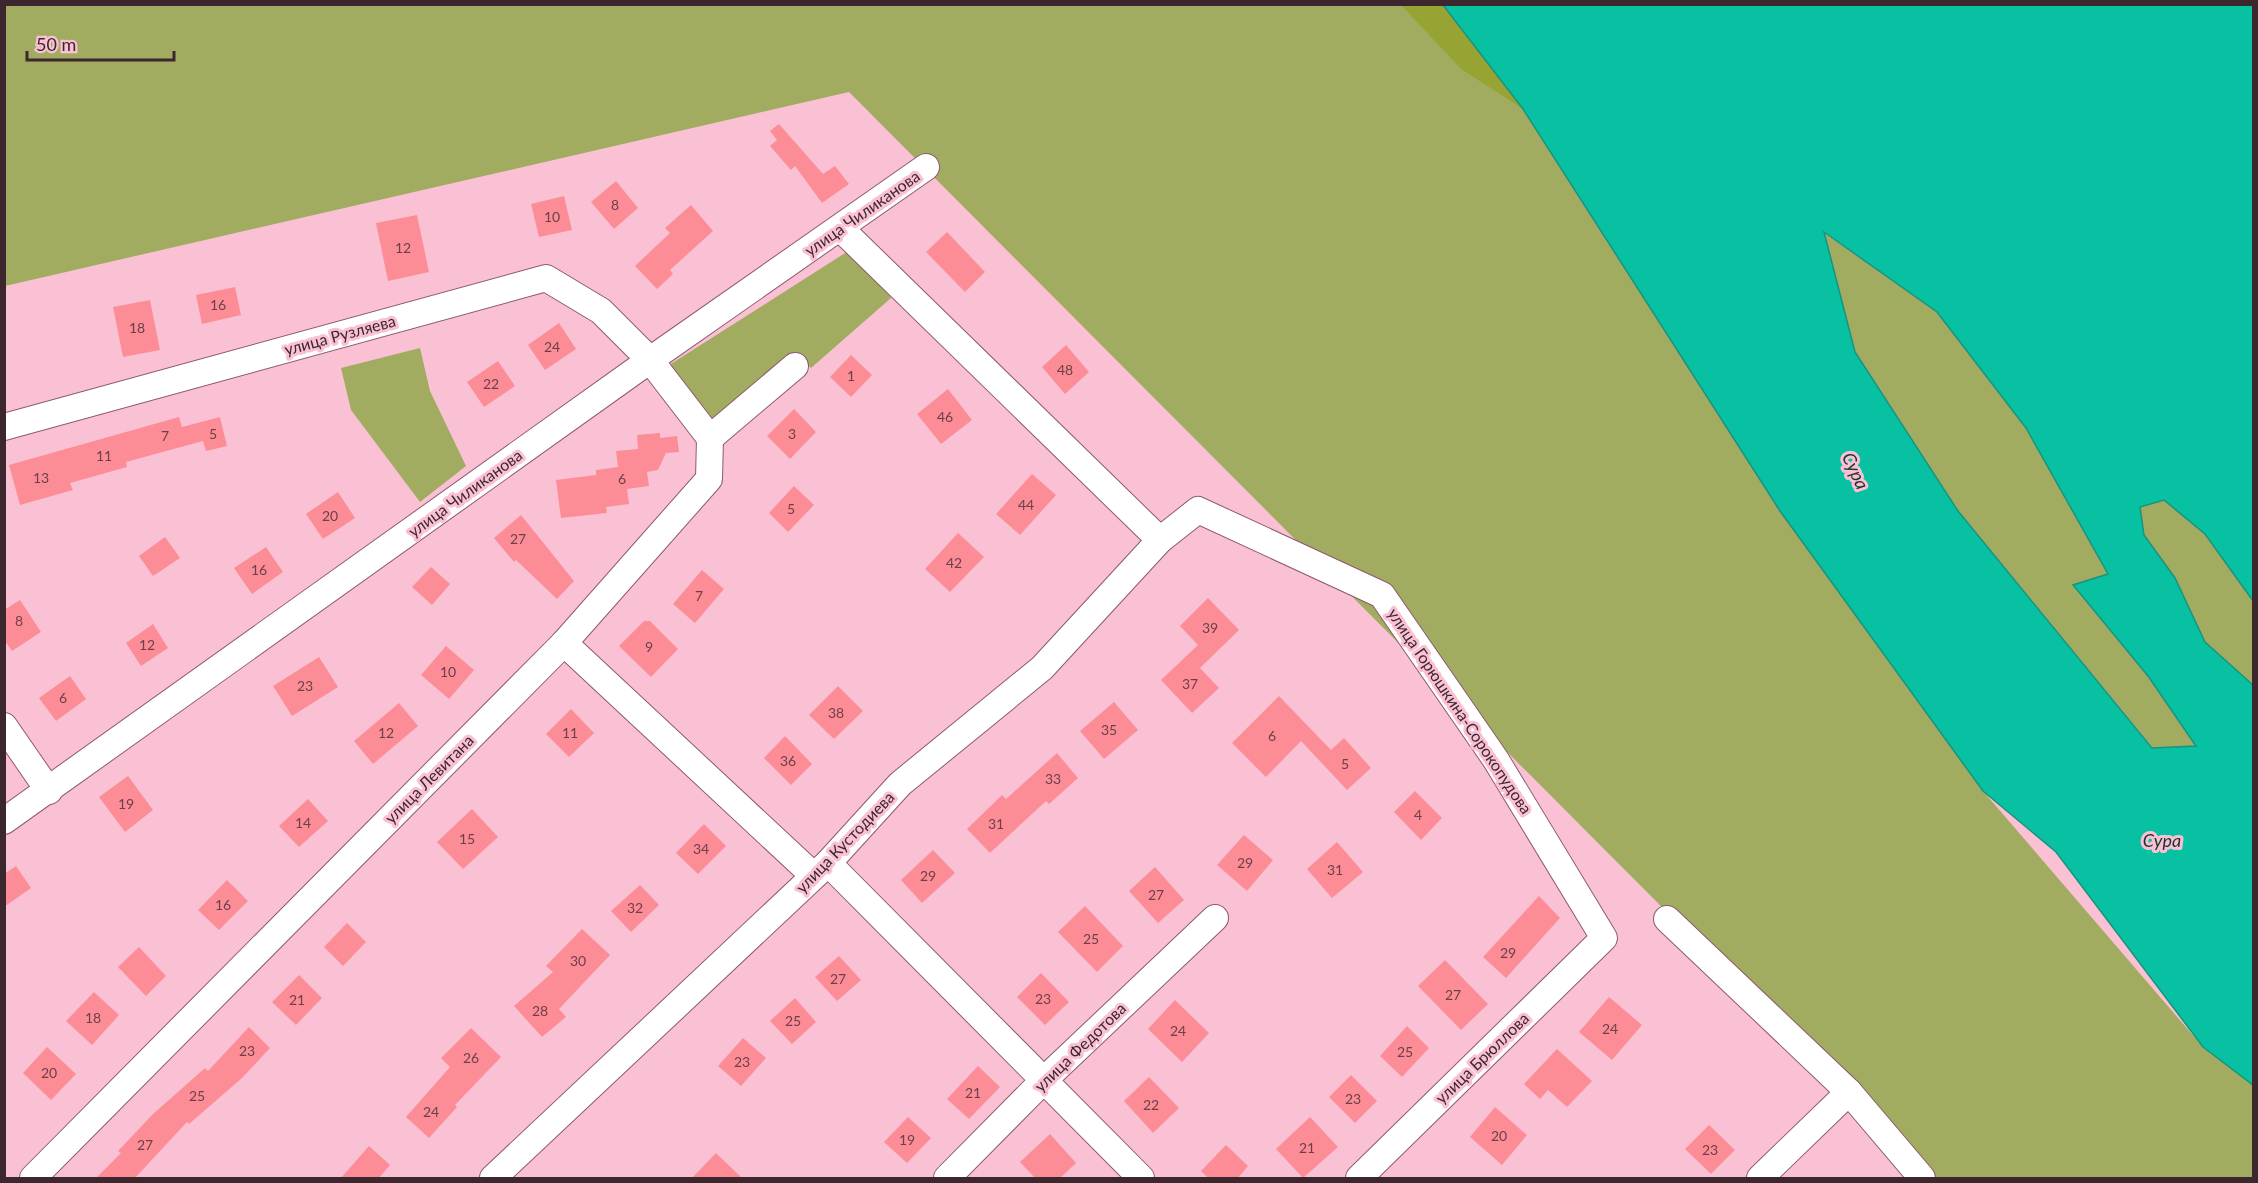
<svg xmlns="http://www.w3.org/2000/svg" width="2258" height="1183" font-family="Lato,sans-serif">
	<style>
		.green { fill: #a2ac61 }
		.forest { fill: #97a433 }
		.water { fill: #08c1a2; stroke: #189380; stroke-width: 1.5; fill-rule: evenodd }
		.building { fill: #fc8d96 }
		.lines { fill: none; stroke-linecap: round; stroke-linejoin: round }
		.minor-casing { stroke: #8c5a6d; stroke-width: 28 }
		.minor { stroke: #fff; stroke-width: 26 }
		.labels { text-anchor: middle; stroke-width: 6; stroke-linejoin: round; paint-order: stroke }
		.number-label { font-size: 14px; fill: #6d4049 }
		.street-label { font-size: 16px; fill: #3d272f; stroke: #fac1d5 }
		.water-label { font-size: 18px; font-style: italic; fill: #1b342d; stroke: #fac1d5 }
	</style>
	<rect width="100%" height="100%" fill="#fac1d5"/>
	<!-- green -->
	<g class="green">
		<polygon points="4,5 1415,5 1523,109 1983,791 2203,1047 2253,1081 2253,1178 1932,1178 849,92 5,286"/>
		<polygon points="1823,232 1937,312 2026,428 2109,574 2074,585 2148,676 2197,746 2153,748 1958,511 1855,352"/>
		<polygon points="853,248 891,298 811,368 794,353 710,423 666,367"/>
		<polygon points="420,348 430,391 466,466 420,502 351,410 341,368"/>
		<polygon points="2164,499 2205,534 2253,601 2253,685 2205,642 2175,578 2144,535 2140,507"/>
	</g>
	<!-- forest -->
	<polygon class="forest" points="1401,5 1443,5 1523,109 1461,69"/>
	<!-- water -->
	<path class="water" d="M1443,5H2253V601L2205,534L2164,500L2140,507L2144,535L2175,578L2205,642L2253,685V1085L2203,1047L2056,852L1983,791L1780,511L1523,109ZM1824,232L1937,312L2026,428L2108,574L2073,585L2148,676L2196,746L2152,748L1958,511L1855,352Z"/>
	<!-- building -->
	<g class="building">
		<polygon points="779,124 823,174 835,166 849,184 822,203 795,166 791,170 770,146 777,140 770,131"/>
		<polygon points="616,181 638,208 614,229 591,202"/>
		<polygon points="564,196 572,230 539,237 531,204"/>
		<polygon points="691,205 713,231 670,270 673,274 657,289 635,266 670,233 665,228"/>
		<polygon points="417,215 429,272 388,281 376,223"/>
		<polygon points="947,232 985,272 965,292 926,252"/>
		<polygon points="235,287 241,315 202,324 196,295"/>
		<polygon points="150,300 160,350 123,357 113,307"/>
		<polygon points="559,323 576,349 545,370 528,345"/>
		<polygon points="1066,345 1089,372 1065,394 1042,367"/>
		<polygon points="851,355 872,375 851,397 830,377"/>
		<polygon points="498,361 515,386 484,407 467,382"/>
		<polygon points="948,389 972,420 941,444 917,414"/>
		<polygon points="794,409 816,432 790,459 767,436"/>
		<polygon points="179,417 182,427 220,417 227,446 206,451 203,441 126,462 127,467 70,483 73,490 20,505 9,465"/>
		<polygon points="660,433 660,438 677,436 679,452 666,453 658,470 647,472 649,486 627,489 629,504 606,507 607,513 561,518 556,480 596,475 596,470 618,467 616,451 638,449 637,435"/>
		<polygon points="1032,474 1056,495 1020,535 996,514"/>
		<polygon points="794,486 814,505 788,532 769,513"/>
		<polygon points="338,492 355,518 323,539 306,514"/>
		<polygon points="521,515 574,581 557,599 516,560 514,562 494,538"/>
		<polygon points="958,533 984,557 950,592 925,569"/>
		<polygon points="165,537 180,558 153,576 139,556"/>
		<polygon points="266,547 283,572 252,594 234,568"/>
		<polygon points="431,567 450,584 432,605 412,587"/>
		<polygon points="702,570 724,589 695,623 673,604"/>
		<polygon points="1208,598 1239,630 1200,668 1219,688 1192,713 1161,680 1198,645 1180,626"/>
		<polygon points="20,600 41,632 12,651 4,640 4,610"/>
		<polygon points="644,621 650,621 678,649 651,677 619,646"/>
		<polygon points="153,624 168,648 141,666 126,643"/>
		<polygon points="446,646 474,670 449,699 421,675"/>
		<polygon points="319,657 338,687 292,716 273,686"/>
		<polygon points="70,676 86,699 56,721 39,698"/>
		<polygon points="838,686 863,711 834,739 809,715"/>
		<polygon points="1279,696 1331,750 1344,738 1371,768 1347,790 1301,741 1266,777 1232,743"/>
		<polygon points="1114,702 1138,730 1104,759 1080,731"/>
		<polygon points="399,703 418,726 373,764 354,741"/>
		<polygon points="571,709 594,733 569,757 546,734"/>
		<polygon points="785,736 812,764 791,785 764,758"/>
		<polygon points="1057,753 1078,778 1049,804 1046,801 990,853 967,829 1002,795 1006,799"/>
		<polygon points="128,776 153,810 125,832 99,797"/>
		<polygon points="1415,791 1442,818 1421,840 1394,812"/>
		<polygon points="308,799 328,821 299,847 279,826"/>
		<polygon points="472,809 498,837 463,869 437,842"/>
		<polygon points="704,824 726,846 698,874 676,853"/>
		<polygon points="1244,835 1273,860 1247,891 1217,865"/>
		<polygon points="1337,842 1363,872 1332,898 1307,869"/>
		<polygon points="933,850 955,873 922,903 901,880"/>
		<polygon points="16,866 31,888 4,907 4,874"/>
		<polygon points="1155,867 1184,900 1158,923 1129,891"/>
		<polygon points="227,880 248,901 219,930 198,910"/>
		<polygon points="640,885 659,905 631,932 611,911"/>
		<polygon points="1539,896 1560,918 1506,978 1483,957"/>
		<polygon points="1085,906 1123,946 1097,972 1058,932"/>
		<polygon points="347,923 366,942 343,966 324,947"/>
		<polygon points="582,929 610,955 559,1009 566,1017 542,1037 514,1006 553,972 546,966"/>
		<polygon points="139,947 166,976 146,996 118,967"/>
		<polygon points="839,956 861,980 837,1001 815,977"/>
		<polygon points="1445,960 1488,1004 1461,1030 1418,986"/>
		<polygon points="1041,973 1069,1002 1045,1025 1017,997"/>
		<polygon points="299,975 322,998 296,1025 272,1002"/>
		<polygon points="94,992 119,1015 92,1045 66,1021"/>
		<polygon points="1609,997 1642,1025 1612,1060 1579,1032"/>
		<polygon points="795,998 816,1022 792,1044 770,1021"/>
		<polygon points="1175,1000 1209,1033 1182,1062 1148,1029"/>
		<polygon points="1407,1026 1429,1048 1402,1077 1380,1056"/>
		<polygon points="249,1027 270,1048 242,1078 189,1124 187,1122 134,1179 95,1179 121,1153 118,1151 153,1114 205,1068 208,1071"/>
		<polygon points="471,1028 501,1057 455,1105 457,1107 429,1138 406,1117 450,1067 441,1058"/>
		<polygon points="743,1038 766,1058 741,1086 718,1066"/>
		<polygon points="47,1047 76,1074 51,1100 23,1073"/>
		<polygon points="1557,1049 1592,1081 1567,1107 1548,1090 1540,1099 1524,1084"/>
		<polygon points="978,1066 1000,1087 969,1119 947,1099"/>
		<polygon points="1351,1075 1377,1101 1355,1123 1329,1097"/>
		<polygon points="1149,1077 1179,1108 1153,1133 1124,1101"/>
		<polygon points="1495,1107 1527,1135 1502,1165 1470,1137"/>
		<polygon points="908,1117 931,1138 907,1163 884,1142"/>
		<polygon points="1310,1117 1338,1147 1303,1178 1276,1149"/>
		<polygon points="1709,1125 1735,1150 1711,1174 1685,1149"/>
		<polygon points="1050,1134 1076,1163 1059,1179 1036,1179 1020,1162"/>
		<polygon points="1226,1145 1248,1166 1237,1179 1209,1179 1201,1171"/>
		<polygon points="369,1146 390,1165 378,1179 340,1179"/>
		<polygon points="716,1153 743,1179 691,1179"/>
	</g>
	<g class="lines">
		<defs>
			<g id="minor">
				<polyline points="840,228 1160,540"/>
				<polyline points="4,427 546,278 601,311 650,360 710,438"/>
				<polyline points="564,643 814,876"/>
				<polyline points="4,726 49,791"/>
				<polyline points="4,821 650,360 926,167"/>
				<polyline points="828,863 1141,1178"/>
				<polyline points="1667,919 1849,1092 1922,1178"/>
				<polyline points="33,1178 564,643 709,479 710,438 795,366"/>
				<polyline points="493,1178 828,863 900,784 1042,668 1160,540 1198,510 1382,595 1496,760 1604,938 1359,1178"/>
				<polyline points="947,1178 1044,1080 1215,918"/>
				<polyline points="1760,1178 1849,1092"/>
			</g>
		</defs>
		<!-- minor casing -->
		<use href="#minor" class="minor-casing"/>
		<!-- minor -->
		<use href="#minor" class="minor"/>
	</g>
	<g class="labels">
		<!-- number labels -->
		<g class="number-label">
			<text x="615" y="210">8</text>
			<text x="552" y="222">10</text>
			<text x="403" y="253">12</text>
			<text x="218" y="310">16</text>
			<text x="137" y="333">18</text>
			<text x="552" y="352">24</text>
			<text x="1065" y="375">48</text>
			<text x="851" y="381">1</text>
			<text x="491" y="389">22</text>
			<text x="945" y="422">46</text>
			<text x="213" y="439">5</text>
			<text x="792" y="439">3</text>
			<text x="165" y="441">7</text>
			<text x="104" y="461">11</text>
			<text x="41" y="483">13</text>
			<text x="622" y="484">6</text>
			<text x="1026" y="510">44</text>
			<text x="791" y="514">5</text>
			<text x="330" y="521">20</text>
			<text x="518" y="544">27</text>
			<text x="954" y="568">42</text>
			<text x="259" y="575">16</text>
			<text x="699" y="601">7</text>
			<text x="19" y="626">8</text>
			<text x="1210" y="633">39</text>
			<text x="147" y="650">12</text>
			<text x="649" y="652">9</text>
			<text x="448" y="677">10</text>
			<text x="1190" y="689">37</text>
			<text x="305" y="691">23</text>
			<text x="63" y="703">6</text>
			<text x="836" y="718">38</text>
			<text x="1109" y="735">35</text>
			<text x="386" y="738">12</text>
			<text x="570" y="738">11</text>
			<text x="1272" y="741">6</text>
			<text x="788" y="766">36</text>
			<text x="1345" y="769">5</text>
			<text x="1053" y="784">33</text>
			<text x="126" y="809">19</text>
			<text x="1418" y="820">4</text>
			<text x="303" y="828">14</text>
			<text x="996" y="829">31</text>
			<text x="467" y="844">15</text>
			<text x="701" y="854">34</text>
			<text x="1245" y="868">29</text>
			<text x="1335" y="875">31</text>
			<text x="928" y="881">29</text>
			<text x="1156" y="900">27</text>
			<text x="223" y="910">16</text>
			<text x="635" y="913">32</text>
			<text x="1091" y="944">25</text>
			<text x="1508" y="958">29</text>
			<text x="578" y="966">30</text>
			<text x="838" y="984">27</text>
			<text x="1453" y="1000">27</text>
			<text x="1043" y="1004">23</text>
			<text x="297" y="1005">21</text>
			<text x="540" y="1016">28</text>
			<text x="93" y="1023">18</text>
			<text x="793" y="1026">25</text>
			<text x="1610" y="1034">24</text>
			<text x="1178" y="1036">24</text>
			<text x="247" y="1056">23</text>
			<text x="1405" y="1057">25</text>
			<text x="471" y="1063">26</text>
			<text x="742" y="1067">23</text>
			<text x="49" y="1078">20</text>
			<text x="973" y="1098">21</text>
			<text x="197" y="1101">25</text>
			<text x="1353" y="1104">23</text>
			<text x="1151" y="1110">22</text>
			<text x="431" y="1117">24</text>
			<text x="1499" y="1141">20</text>
			<text x="907" y="1145">19</text>
			<text x="145" y="1150">27</text>
			<text x="1307" y="1153">21</text>
			<text x="1710" y="1155">23</text>
		</g>
		<!-- street labels -->
		<g class="street-label">
			<text transform="translate(862 213) rotate(-35)" y="6">улица Чиликанова</text>
			<text transform="translate(340 335) rotate(-15)" y="6">улица Рузляева</text>
			<text transform="translate(465 493) rotate(-36)" y="6">улица Чиликанова</text>
			<text transform="translate(1460 711) rotate(56)" y="6">улица Горюшкина-Сорокопудова</text>
			<text transform="translate(429 779) rotate(-45)" y="6">улица Левитана</text>
			<text transform="translate(845 842) rotate(-46)" y="6">улица Кустодиева</text>
			<text transform="translate(1080 1047) rotate(-44)" y="6">улица Федотова</text>
			<text transform="translate(1482 1058) rotate(-44)" y="6">улица Брюллова</text>
		</g>
		<!-- water labels -->
		<g class="water-label">
			<text transform="translate(1855 471) rotate(65)" y="6">Сура</text>
			<text x="2162" y="847">Сура</text>
		</g>
	</g>
	<!-- border -->
	<rect width="2258" height="1183" fill="none" stroke="#3d272f" stroke-width="12"/>
	<!-- scale -->
	<path d="M27 51v9h147v-9" fill="none" stroke="#3d272f" stroke-width="3"/>
	<text x="36" y="51" font-size="18" fill="#3d272f" stroke="#fac1d5" stroke-width="4.5" paint-order="stroke">50 m</text>
</svg>
